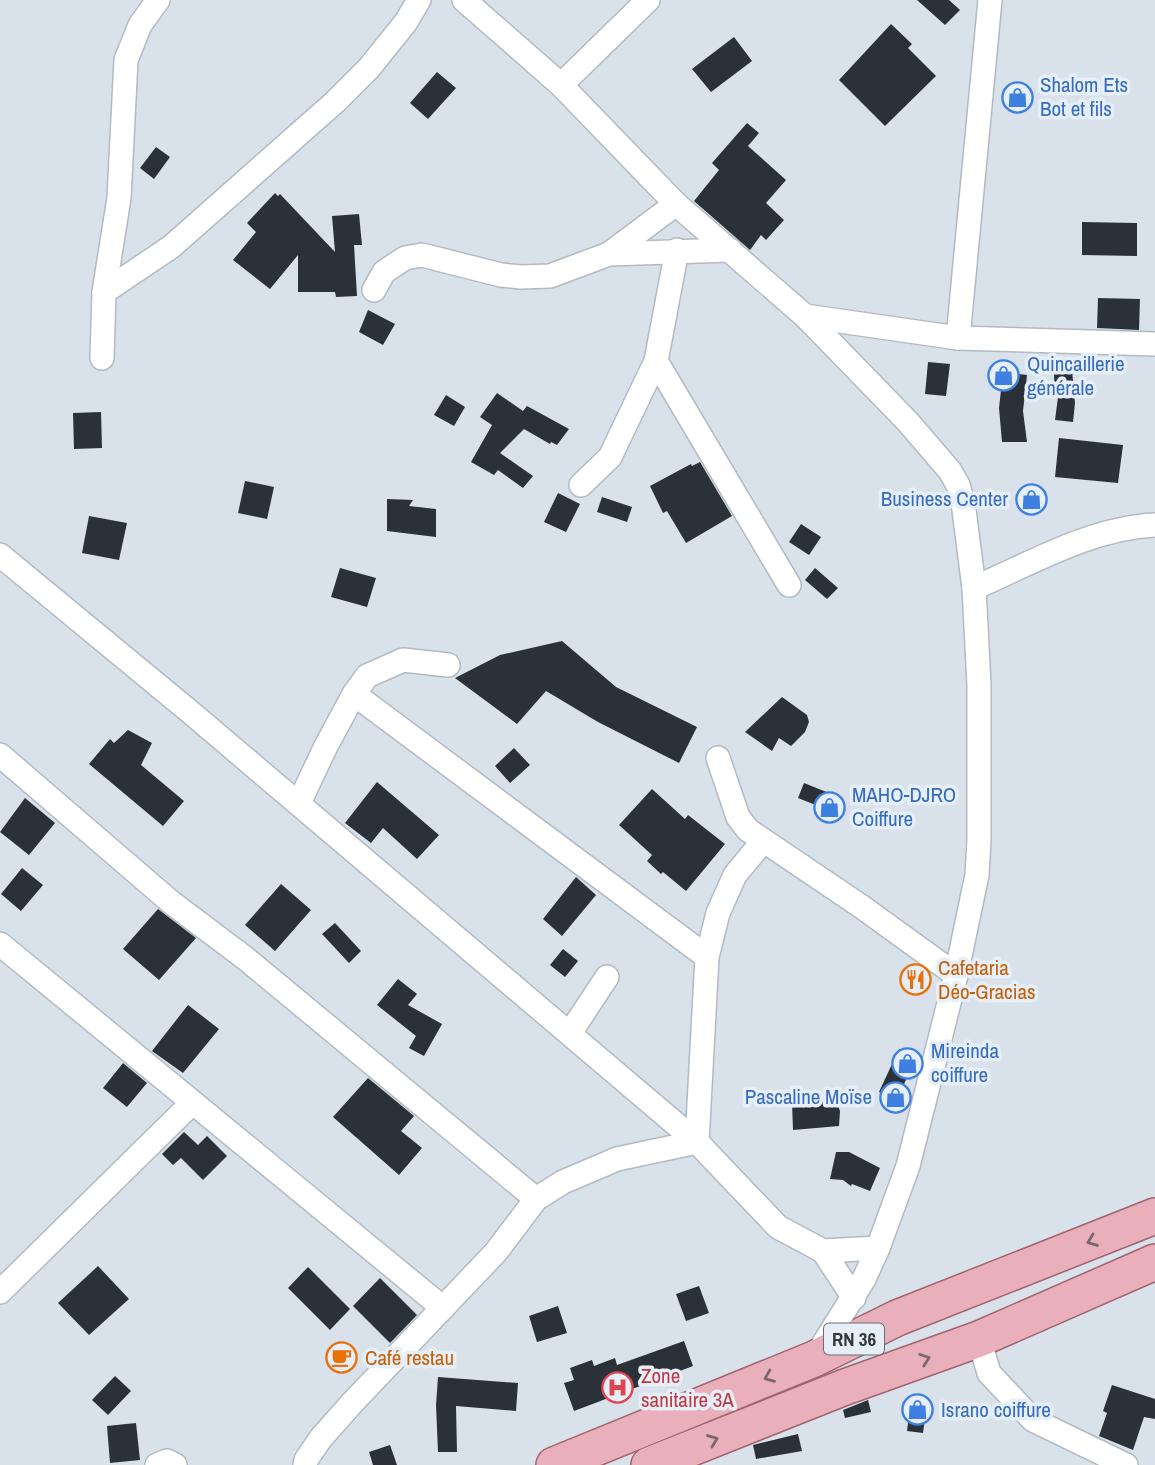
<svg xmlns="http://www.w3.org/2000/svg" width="1155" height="1465" font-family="'Archivo Narrow',sans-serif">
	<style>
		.building { fill: #2b3138 }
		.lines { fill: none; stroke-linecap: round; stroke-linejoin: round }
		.minor-casing { stroke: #b2bac2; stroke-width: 26 }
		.primary-casing { stroke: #a06470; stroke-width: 38 }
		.minor { stroke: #fff; stroke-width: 23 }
		.primary { stroke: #e9b0bb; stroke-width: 35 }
		.oneway { stroke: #7c676d }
		.labels { text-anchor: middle; stroke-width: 7; stroke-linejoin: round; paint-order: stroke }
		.shield { fill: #e6eef7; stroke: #696d72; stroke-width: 2 }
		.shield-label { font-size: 19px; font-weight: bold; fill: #333639 }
		.shop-label { font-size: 21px; fill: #366cbe; stroke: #e6eef7; text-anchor: start }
		.food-label { font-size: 21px; fill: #c56008; stroke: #e6eef7; text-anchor: start }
		.health-label { font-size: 21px; fill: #be3a42; stroke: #e6eef7; text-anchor: start }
	</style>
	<rect width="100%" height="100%" fill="#d9e1ea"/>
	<!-- building -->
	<g class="building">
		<polygon points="917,0 949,0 960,10 945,25"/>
		<polygon points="891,24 912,44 908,48 936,76 885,126 839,80"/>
		<polygon points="734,37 752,61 711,92 692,69"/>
		<polygon points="437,72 456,88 428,119 410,103"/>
		<polygon points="747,123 759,133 748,146 786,180 766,203 784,220 766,240 761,235 750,250 694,201 719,170 712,163"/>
		<polygon points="156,147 170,157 154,179 140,168"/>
		<polygon points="275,193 278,196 280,194 335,252 332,216 359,214 362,245 354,245 357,296 336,297 335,292 298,292 298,255 270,289 233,260 256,232 247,223"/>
		<polygon points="1082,222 1137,223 1137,256 1082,255"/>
		<polygon points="1098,298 1140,299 1139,330 1097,328"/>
		<polygon points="368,310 395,324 383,345 359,332"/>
		<polygon points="1062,359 1071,359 1075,403 1073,422 1055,420 1058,397 1055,398 1054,374 1060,374"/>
		<polygon points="928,362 950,364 946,396 925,394"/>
		<polygon points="1003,372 1027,375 1023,411 1027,442 1002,442 999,408"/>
		<polygon points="497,393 523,411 527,406 569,429 557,445 551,442 550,444 524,429 500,453 533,476 523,488 498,470 494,475 471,462 492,425 480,417"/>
		<polygon points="446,395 465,407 454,426 434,415"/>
		<polygon points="101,412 102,448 74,449 73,413"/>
		<polygon points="1059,438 1123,445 1118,483 1055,477"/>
		<polygon points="700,462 732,516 686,543 667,511 663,513 650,486 691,464 692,466"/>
		<polygon points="245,481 274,487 267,519 238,513"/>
		<polygon points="558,493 580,504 566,532 544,522"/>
		<polygon points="602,497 632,507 627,522 597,512"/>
		<polygon points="387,499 413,500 409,506 436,509 436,537 387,531"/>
		<polygon points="89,516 127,523 119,560 82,553"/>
		<polygon points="801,524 821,537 809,555 789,542"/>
		<polygon points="340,568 376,578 367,607 331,597"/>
		<polygon points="815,568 838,588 827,599 805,580"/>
		<polygon points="562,641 616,687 697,727 679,763 598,722 546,691 517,724 455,678 500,655"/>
		<polygon points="782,697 807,715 809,722 805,732 791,746 779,738 772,751 745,732"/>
		<polygon points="128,730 152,743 141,765 184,801 163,826 89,764 110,739 114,743"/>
		<polygon points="514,748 530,765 510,783 495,766"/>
		<polygon points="377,782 439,835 417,859 383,828 371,843 345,823"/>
		<polygon points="804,783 839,797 833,812 798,798"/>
		<polygon points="652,789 685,819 688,815 725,844 686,891 663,872 661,874 647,861 652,855 619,825"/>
		<polygon points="25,798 55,823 29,855 0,832"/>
		<polygon points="22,868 43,885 21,911 1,894"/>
		<polygon points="576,877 596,895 562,936 543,919"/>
		<polygon points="281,884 311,910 275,951 245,925"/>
		<polygon points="158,909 196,938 159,980 123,949"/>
		<polygon points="335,923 361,951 349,963 322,934"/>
		<polygon points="563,949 578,961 565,977 550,965"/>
		<polygon points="398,979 417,994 408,1005 442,1024 424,1056 409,1048 416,1036 377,1005"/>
		<polygon points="188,1005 219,1029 183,1073 152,1051"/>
		<polygon points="899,1049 916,1057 897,1100 879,1092"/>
		<polygon points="123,1063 147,1083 127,1107 103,1088"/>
		<polygon points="368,1078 414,1116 401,1131 422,1148 399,1175 333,1117"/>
		<polygon points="836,1100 840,1111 839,1126 793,1130 792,1102"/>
		<polygon points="184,1132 198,1145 207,1136 227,1156 203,1180 181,1158 173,1165 162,1154"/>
		<polygon points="836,1152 849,1152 880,1168 870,1191 852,1184 851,1186 843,1180 830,1179"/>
		<polygon points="98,1266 129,1299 89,1335 58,1303"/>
		<polygon points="308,1267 350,1309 330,1330 288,1288"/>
		<polygon points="380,1278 417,1315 390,1343 353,1306"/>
		<polygon points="699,1286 709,1313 686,1321 676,1294"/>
		<polygon points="558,1306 567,1333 537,1342 529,1316"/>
		<polygon points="684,1341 693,1366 574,1411 564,1383 574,1380 570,1368 592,1360 594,1366 615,1358 617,1365"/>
		<polygon points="115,1376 131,1391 108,1415 92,1400"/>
		<polygon points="438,1377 518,1383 516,1411 456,1406 457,1452 438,1452 436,1405"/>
		<polygon points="1112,1385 1155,1399 1155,1419 1144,1417 1133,1450 1099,1436 1107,1413 1103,1411"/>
		<polygon points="868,1400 871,1412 845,1418 843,1410"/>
		<polygon points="910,1408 926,1411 923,1433 907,1431"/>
		<polygon points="136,1423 140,1460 110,1463 107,1426"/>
		<polygon points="798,1434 802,1451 756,1459 753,1445"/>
		<polygon points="390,1445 397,1465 373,1465 369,1452"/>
	</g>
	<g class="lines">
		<defs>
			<g id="minor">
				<polyline points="464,0 561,85 676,204 805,316 908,422 950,471 958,485 963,502 974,588 979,685 979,840 977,875 956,975 908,1166 878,1248 864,1279 816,1356"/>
				<polyline points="561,85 648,0"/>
				<polyline points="609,254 676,204"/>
				<polyline points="374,290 384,272 405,258 422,255 501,275 521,277 550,276 609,254 730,250"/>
				<polyline points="104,292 171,247 335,102 369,68 406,22 419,0"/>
				<polyline points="805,316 958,338 1155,344"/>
				<polyline points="958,338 990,0"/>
				<polyline points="102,358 104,292 119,198 126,60 140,25 158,0"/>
				<polyline points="656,361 677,250"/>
				<polyline points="581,485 610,457 656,361 789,585"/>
				<polyline points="0,555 189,711 697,1142 778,1227 823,1251 878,1248"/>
				<path d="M974,588C1032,563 1091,528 1155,525"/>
				<polyline points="354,694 707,957"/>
				<polyline points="0,755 172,903 245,958 536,1199"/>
				<polyline points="718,758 738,817 748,830 862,907 956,975"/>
				<polyline points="299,803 325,748 354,694 367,676 403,660 448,665"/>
				<polyline points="0,944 443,1308"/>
				<polyline points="570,1033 607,977"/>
				<polyline points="823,1251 854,1298"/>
				<polyline points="0,1292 192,1103"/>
				<polyline points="979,1339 989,1373 1033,1420 1126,1465"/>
				<polyline points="157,1465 167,1461 175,1465"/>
				<polyline points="305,1465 306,1460 321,1438 353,1402 496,1252 536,1199 563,1182 617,1159 697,1142 707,957 718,913 735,875 763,841"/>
			</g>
			<g id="primary">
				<polyline points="554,1465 814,1359 897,1318 1155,1216"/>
				<polyline points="649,1465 845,1387 979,1339 1155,1262"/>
			</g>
		</defs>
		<!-- minor casing -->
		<use href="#minor" class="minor-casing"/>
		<!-- primary casing -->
		<use href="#primary" class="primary-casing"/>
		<!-- minor -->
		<use href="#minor" class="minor"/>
		<!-- primary -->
		<use href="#primary" class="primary"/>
	</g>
	<!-- one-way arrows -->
	<defs><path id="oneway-chevron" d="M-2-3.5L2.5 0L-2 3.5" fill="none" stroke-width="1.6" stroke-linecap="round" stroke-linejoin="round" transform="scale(1.75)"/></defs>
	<g class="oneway">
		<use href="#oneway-chevron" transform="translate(1092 1241) rotate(159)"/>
		<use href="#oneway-chevron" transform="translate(925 1359) rotate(-20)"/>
		<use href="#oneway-chevron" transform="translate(769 1377) rotate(158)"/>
		<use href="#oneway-chevron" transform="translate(713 1440) rotate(-21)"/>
	</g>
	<!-- icons -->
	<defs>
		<symbol id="shop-ring" viewBox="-11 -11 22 22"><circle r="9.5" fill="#e6eef7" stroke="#3f7fe0" stroke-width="1.5"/><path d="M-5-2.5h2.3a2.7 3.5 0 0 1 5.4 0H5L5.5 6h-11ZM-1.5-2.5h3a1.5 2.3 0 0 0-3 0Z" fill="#3f7fe0"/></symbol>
		<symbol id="restaurant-ring" viewBox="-11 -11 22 22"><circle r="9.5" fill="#e6eef7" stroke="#e8710a" stroke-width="1.5"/><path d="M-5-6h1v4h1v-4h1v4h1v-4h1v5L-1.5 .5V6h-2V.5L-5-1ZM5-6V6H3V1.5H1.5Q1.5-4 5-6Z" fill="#e8710a"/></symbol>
		<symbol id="cafe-ring" viewBox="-11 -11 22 22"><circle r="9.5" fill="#e6eef7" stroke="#e8710a" stroke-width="1.5"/><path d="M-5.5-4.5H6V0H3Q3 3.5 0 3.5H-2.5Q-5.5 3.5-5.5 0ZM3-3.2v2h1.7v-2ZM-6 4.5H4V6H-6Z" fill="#e8710a"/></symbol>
		<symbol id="hospital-ring" viewBox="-11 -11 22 22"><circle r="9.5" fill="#e6eef7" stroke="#e0444e" stroke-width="1.5"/><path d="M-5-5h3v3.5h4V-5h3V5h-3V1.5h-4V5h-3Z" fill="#e0444e"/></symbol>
	</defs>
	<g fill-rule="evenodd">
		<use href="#shop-ring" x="1000" y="80" width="35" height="35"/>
		<use href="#shop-ring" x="986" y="358" width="35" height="35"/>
		<use href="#shop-ring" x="1014" y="482" width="35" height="35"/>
		<use href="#shop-ring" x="812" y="790" width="35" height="35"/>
		<use href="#restaurant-ring" x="898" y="962" width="35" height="35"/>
		<use href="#shop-ring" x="890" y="1046" width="35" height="35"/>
		<use href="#shop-ring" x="878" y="1080" width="35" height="35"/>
		<use href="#cafe-ring" x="324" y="1340" width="35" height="35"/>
		<use href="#hospital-ring" x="600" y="1370" width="35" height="35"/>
		<use href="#shop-ring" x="900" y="1392" width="35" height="35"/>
	</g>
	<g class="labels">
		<!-- shield labels -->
		<rect class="shield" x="824" y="1323.5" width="60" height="31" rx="5"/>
		<g class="shield-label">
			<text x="854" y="1346">RN 36</text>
		</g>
		<!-- shop labels -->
		<g class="shop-label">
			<text x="1040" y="92">Shalom Ets<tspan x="1040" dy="24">Bot et fils</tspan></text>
			<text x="1027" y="371">Quincaillerie<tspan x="1027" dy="24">générale</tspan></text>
			<text x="1008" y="506" text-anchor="end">Business Center</text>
			<text x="852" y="802">MAHO-DJRO<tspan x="852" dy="24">Coiffure</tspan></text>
			<text x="931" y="1058">Mireinda<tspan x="931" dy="24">coiffure</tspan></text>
			<text x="872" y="1104" text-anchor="end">Pascaline Moïse</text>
			<text x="941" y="1417">Israno coiffure</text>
		</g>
		<!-- food labels -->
		<g class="food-label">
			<text x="938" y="975">Cafetaria<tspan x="938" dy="24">Déo-Gracias</tspan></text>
			<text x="365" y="1365">Café restau</text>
		</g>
		<!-- health labels -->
		<g class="health-label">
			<text x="641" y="1383">Zone<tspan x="641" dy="24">sanitaire 3A</tspan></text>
		</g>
	</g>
</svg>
